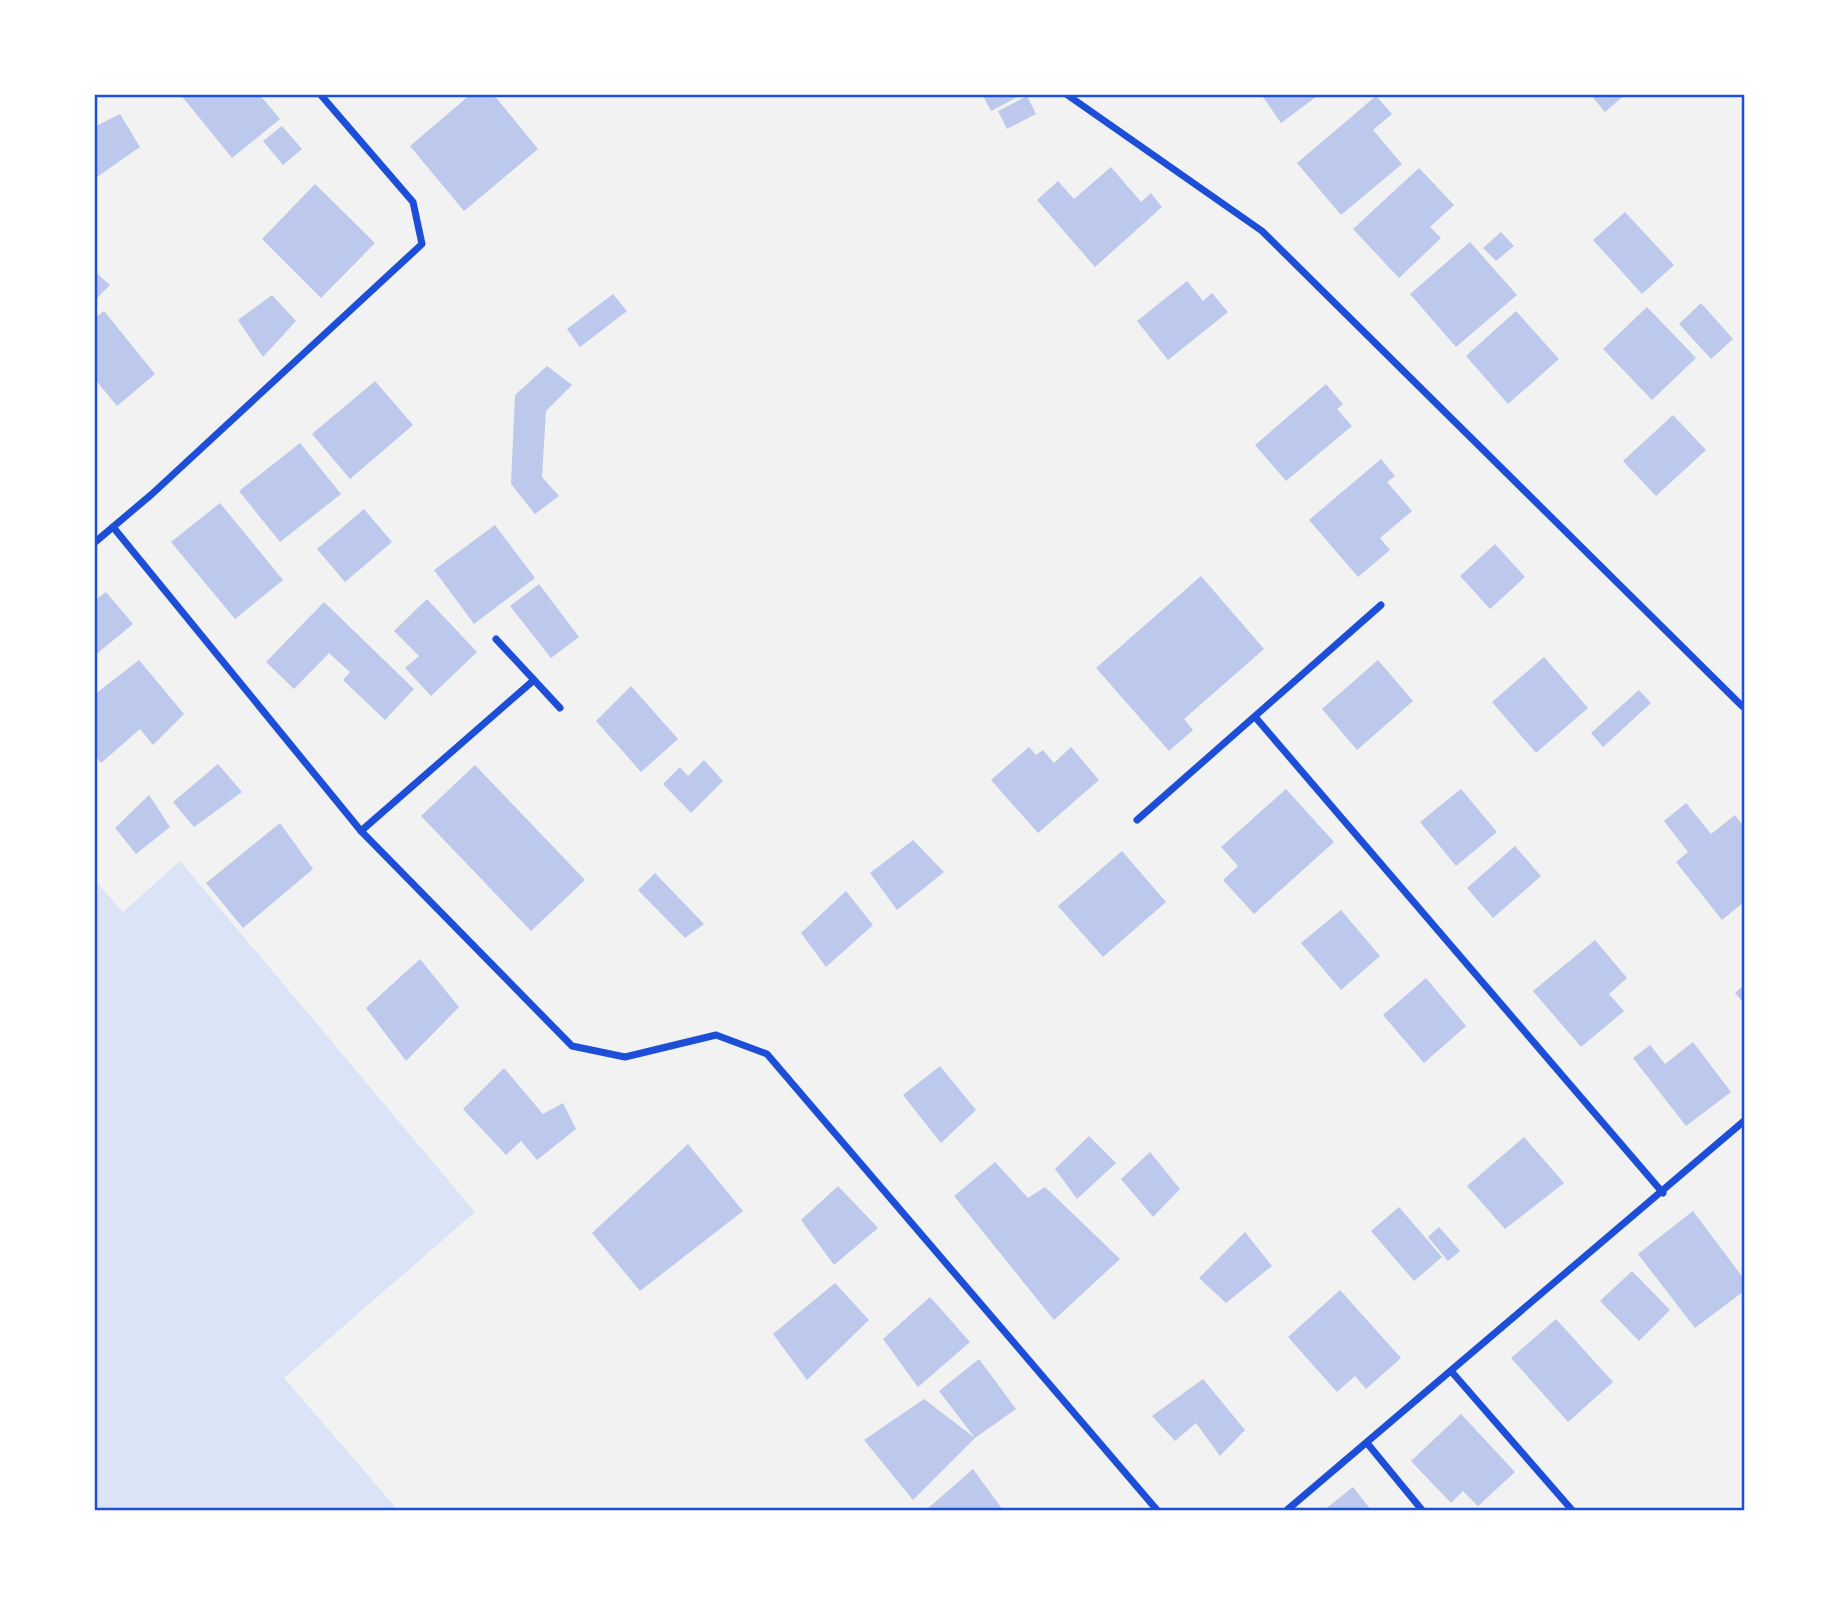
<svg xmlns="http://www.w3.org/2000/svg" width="1839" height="1605" font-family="'PT Serif',serif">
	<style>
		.green { fill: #dbe4f7 }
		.building { fill: #bdc9ec }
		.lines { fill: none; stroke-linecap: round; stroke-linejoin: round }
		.minor { stroke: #1d4ed8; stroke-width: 7 }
		.neatline { fill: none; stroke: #1d4ed8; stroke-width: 2.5 }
	</style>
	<rect width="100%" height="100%" fill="#f2f2f2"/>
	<!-- green -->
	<polygon class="green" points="180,861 475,1212 284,1378 398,1510 95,1510 95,881 123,912"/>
	<!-- building -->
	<g class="building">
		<polygon points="180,94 259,94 280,119 232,158"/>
		<polygon points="471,94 493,94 538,149 464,211 410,146"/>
		<polygon points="982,94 1023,94 991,111"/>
		<polygon points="1261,94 1320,94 1281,123"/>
		<polygon points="1590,94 1626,94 1605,112"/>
		<polygon points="1027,96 1036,114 1007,129 998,111"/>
		<polygon points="1376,96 1392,114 1373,130 1402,164 1341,215 1297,163"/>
		<polygon points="120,114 140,147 94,179 94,127"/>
		<polygon points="282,126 302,149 283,165 263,141"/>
		<polygon points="1111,167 1141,202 1151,193 1162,207 1095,267 1037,200 1058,181 1074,199"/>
		<polygon points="1419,168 1454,205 1430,227 1441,238 1399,278 1353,229"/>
		<polygon points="315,184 375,243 321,298 262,239"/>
		<polygon points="1625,212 1674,265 1642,294 1593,240"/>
		<polygon points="1501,232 1514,246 1496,261 1483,248"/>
		<polygon points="1470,242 1517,295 1456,347 1410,294"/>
		<polygon points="94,271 110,285 94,301"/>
		<polygon points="1187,281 1203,301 1212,293 1228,312 1168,360 1137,321"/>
		<polygon points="613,294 627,311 580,347 567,329"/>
		<polygon points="272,295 296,321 263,357 238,320"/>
		<polygon points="1701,303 1733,339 1711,359 1679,324"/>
		<polygon points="1647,307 1696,358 1652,400 1603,349"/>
		<polygon points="104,311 155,374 117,406 94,378 94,319"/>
		<polygon points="1516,311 1559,359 1508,404 1466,356"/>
		<polygon points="547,366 572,385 546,411 542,477 559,496 535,514 511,484 515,395"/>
		<polygon points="375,381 413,425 350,479 312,434"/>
		<polygon points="1326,384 1343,404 1337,409 1352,426 1286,481 1255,445"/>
		<polygon points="1673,415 1706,450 1656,496 1623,461"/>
		<polygon points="300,443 341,494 280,542 239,491"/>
		<polygon points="1381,459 1395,476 1387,482 1412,511 1380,538 1390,550 1358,577 1309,520"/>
		<polygon points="220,503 283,580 235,619 171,542"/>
		<polygon points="364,509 392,542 345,582 317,549"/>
		<polygon points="495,525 535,578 474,624 434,570"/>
		<polygon points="1495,544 1525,577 1490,609 1460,576"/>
		<polygon points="1201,576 1264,649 1184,719 1193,730 1169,751 1096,668"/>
		<polygon points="539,584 579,637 551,658 510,606"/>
		<polygon points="106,592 133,624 94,656 94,601"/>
		<polygon points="427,599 477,652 431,696 405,668 419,656 394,631"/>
		<polygon points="324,602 414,689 385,720 343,680 350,672 329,653 294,689 266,662"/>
		<polygon points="1544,657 1588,708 1536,753 1492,702"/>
		<polygon points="139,660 184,714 153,745 140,729 101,763 94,754 94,695"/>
		<polygon points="1378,660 1413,701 1357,750 1322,709"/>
		<polygon points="631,686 678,739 641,772 596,721"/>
		<polygon points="1639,690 1651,703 1603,747 1591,733"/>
		<polygon points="1029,747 1036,755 1043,750 1054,763 1071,747 1099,780 1038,833 991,780"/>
		<polygon points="704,760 723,781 691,813 663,784 680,767 688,776"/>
		<polygon points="218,764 242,792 194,827 173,802"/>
		<polygon points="475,765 585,880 531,931 421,816"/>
		<polygon points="1286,789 1334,842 1254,914 1223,880 1238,866 1221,847"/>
		<polygon points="1461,789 1497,832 1456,866 1420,822"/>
		<polygon points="149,795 170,827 136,854 115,828"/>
		<polygon points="1686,803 1711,834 1735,815 1744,827 1744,902 1722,920 1676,862 1688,852 1664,821"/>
		<polygon points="280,823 313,869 243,928 206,883"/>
		<polygon points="913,840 944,872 897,910 870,873"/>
		<polygon points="1515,846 1541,876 1493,918 1467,888"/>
		<polygon points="1122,851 1166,902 1103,957 1058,906"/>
		<polygon points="655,873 704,924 685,938 638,890"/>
		<polygon points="846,891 873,925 826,967 801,933"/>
		<polygon points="1341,910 1380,956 1341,990 1301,943"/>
		<polygon points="1595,940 1627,978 1609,994 1624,1011 1581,1047 1533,991"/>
		<polygon points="420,959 459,1007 406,1061 366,1008"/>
		<polygon points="1426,978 1466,1026 1424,1063 1383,1015"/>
		<polygon points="1744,985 1744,1003 1735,993"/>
		<polygon points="1693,1042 1731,1092 1686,1126 1633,1058 1650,1045 1665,1064"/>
		<polygon points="940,1066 976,1110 941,1143 903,1095"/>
		<polygon points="504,1068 543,1114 563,1103 576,1129 537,1160 521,1141 506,1155 463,1109"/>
		<polygon points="1089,1136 1116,1163 1077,1199 1055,1169"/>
		<polygon points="1524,1137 1564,1183 1505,1229 1467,1186"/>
		<polygon points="688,1144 743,1211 640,1291 592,1233"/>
		<polygon points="1150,1152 1180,1189 1153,1217 1121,1179"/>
		<polygon points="995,1162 1028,1198 1045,1187 1120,1259 1054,1320 954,1196"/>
		<polygon points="838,1186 878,1228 834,1265 801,1220"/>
		<polygon points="1399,1207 1442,1257 1414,1281 1371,1231"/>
		<polygon points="1693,1211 1744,1279 1744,1291 1695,1328 1638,1254"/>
		<polygon points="1439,1227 1460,1251 1448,1261 1428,1237"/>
		<polygon points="1245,1232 1272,1266 1226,1303 1199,1278"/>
		<polygon points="1632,1271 1670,1310 1639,1341 1600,1301"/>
		<polygon points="835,1283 869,1320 807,1380 773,1334"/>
		<polygon points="1340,1290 1401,1358 1366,1389 1355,1376 1337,1392 1288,1337"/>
		<polygon points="930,1297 970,1342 918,1387 883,1339"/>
		<polygon points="1556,1319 1613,1382 1568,1422 1511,1358"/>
		<polygon points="979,1359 1016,1409 975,1438 913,1500 864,1440 924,1399 975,1438 939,1391"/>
		<polygon points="1203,1379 1245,1430 1220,1456 1196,1423 1175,1441 1152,1416"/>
		<polygon points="1461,1414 1515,1472 1478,1506 1463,1491 1451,1503 1411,1461"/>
		<polygon points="973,1469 1003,1510 926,1510"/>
		<polygon points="1353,1487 1371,1510 1324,1510"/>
	</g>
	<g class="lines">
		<!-- minor -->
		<g class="minor">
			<polyline points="1066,94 1262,231 1742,706"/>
			<polyline points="113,527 361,831 572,1046 625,1057 716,1035 767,1054 1157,1510"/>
			<polyline points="94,543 152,494 422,244 413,202 320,94"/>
			<polyline points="496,639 560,708"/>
			<polyline points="1256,718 1663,1193"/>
			<polyline points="1137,820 1381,605"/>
			<polyline points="361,831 534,680"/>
			<polyline points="1451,1371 1572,1510"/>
			<polyline points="1367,1443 1422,1510"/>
			<polyline points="1287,1510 1744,1121"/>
		</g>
	</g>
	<!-- border -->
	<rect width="1839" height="1605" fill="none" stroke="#ffffff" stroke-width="192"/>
	<rect x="96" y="96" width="1647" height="1413" class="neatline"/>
</svg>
